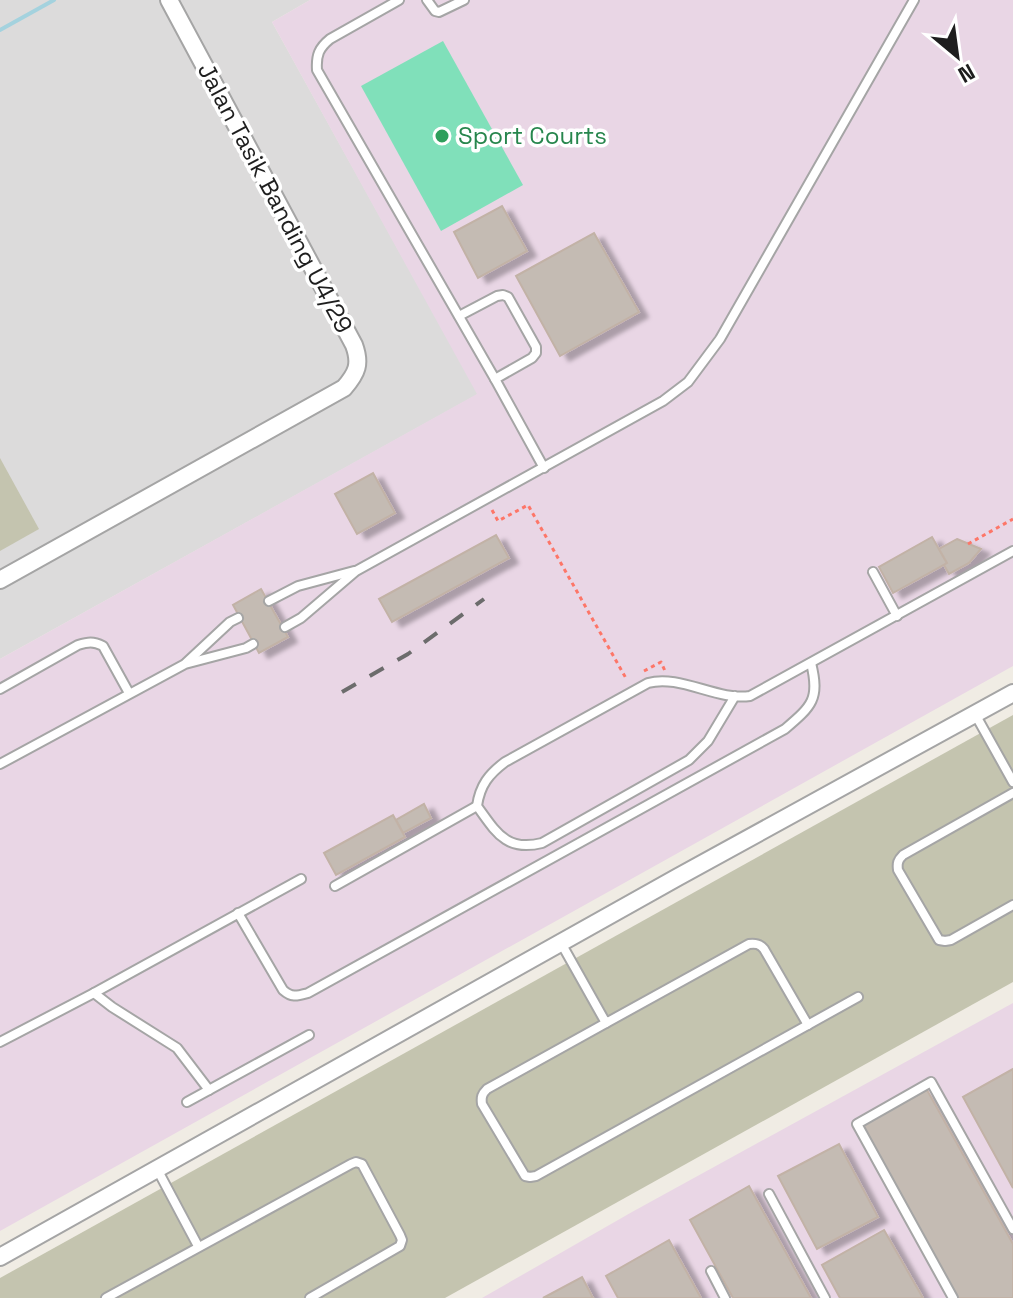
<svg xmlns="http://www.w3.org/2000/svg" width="1013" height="1298" font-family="'Space Grotesk',sans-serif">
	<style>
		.residential { fill: #dcdbdb }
		.industrial { fill: #e9d6e5 }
		.construction { fill: #c4c4af }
		.pitch { fill: #80e0ba }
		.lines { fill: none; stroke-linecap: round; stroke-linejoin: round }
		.stream { stroke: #a4d2de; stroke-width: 4 }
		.building { fill: #c4bbb3; stroke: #c2b2a6; stroke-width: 2; filter: url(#shadow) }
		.service-casing { stroke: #a5a5a5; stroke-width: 12 }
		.minor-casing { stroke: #a5a5a5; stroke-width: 20 }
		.path { stroke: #fd7668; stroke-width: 3; stroke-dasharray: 4 4; stroke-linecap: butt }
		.service { stroke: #fff; stroke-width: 8 }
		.minor { stroke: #fff; stroke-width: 16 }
		.rail { stroke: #6c6c6c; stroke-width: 4; stroke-dasharray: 16 16; stroke-linecap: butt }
		.leisure-dot { fill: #2e9e5b; stroke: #fff; stroke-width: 3 }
		.labels { text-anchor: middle; stroke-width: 7; stroke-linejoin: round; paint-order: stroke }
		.leisure-label { font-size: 24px; fill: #27864d; stroke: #fff; text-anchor: start }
		.street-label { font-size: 24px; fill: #1e1e1e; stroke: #fff }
	</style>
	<defs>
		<filter id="shadow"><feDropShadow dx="9" dy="5" stdDeviation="2" flood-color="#0004"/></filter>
	</defs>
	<rect width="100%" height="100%" fill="#f0ece4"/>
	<!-- residential -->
	<polygon class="residential" points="0,0 310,0 272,22 478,394 0,659"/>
	<!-- industrial -->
	<g class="industrial">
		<polygon points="310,0 1013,0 1013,666 0,1231 0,659 477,394 272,22"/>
		<polygon points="1013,1003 1013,1298 482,1298 632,1212"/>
	</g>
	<!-- construction -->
	<g class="construction">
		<polygon points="0,458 39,529 0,551"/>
		<polygon points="1013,715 1013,982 445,1298 0,1298 0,1278"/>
	</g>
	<!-- pitch -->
	<polygon class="pitch" points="443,41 523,185 441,231 361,86"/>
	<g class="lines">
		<!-- stream -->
		<polyline class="stream" points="0,30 54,0"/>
	</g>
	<!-- building -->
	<g class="building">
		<polygon points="502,206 527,251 478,278 454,232"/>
		<polygon points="594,233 639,312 560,356 516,276"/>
		<polygon points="373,473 395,513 357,534 335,494"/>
		<polygon points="496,535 509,558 392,622 379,599"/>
		<polygon points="932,537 947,563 893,593 879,567"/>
		<polygon points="957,539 981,549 969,563 949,574 944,565 947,563 939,549"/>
		<polygon points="261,589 288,637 259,653 233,605"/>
		<polygon points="424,804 431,818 403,833 396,820"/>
		<polygon points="393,815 405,837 336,875 324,853"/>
		<polygon points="1013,1069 1013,1188 963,1097"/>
		<polygon points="927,1090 1013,1244 1013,1298 957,1298 861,1126"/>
		<polygon points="839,1144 878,1217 817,1249 778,1176"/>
		<polygon points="749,1186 811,1298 733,1298 690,1220"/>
		<polygon points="884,1230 923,1298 840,1298 822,1265"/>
		<polygon points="669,1240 701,1298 618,1298 606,1276"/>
		<polygon points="582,1277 593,1298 543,1298"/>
	</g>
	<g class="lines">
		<defs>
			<g id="service">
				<path d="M399,0L330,39C319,48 316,55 317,70L495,379L544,468"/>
				<polyline points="427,0 435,11 439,12 464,0"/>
				<polyline points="459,316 497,296 503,295 508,297 536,347 536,353 532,358 495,379"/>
				<polyline points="873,572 897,616"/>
				<polyline points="269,601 298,586 354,571"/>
				<polyline points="285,627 301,618 356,571 663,401 688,382 720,339 914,0"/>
				<polyline points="186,663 230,622 238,618"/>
				<path d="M0,689L78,645C88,642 93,641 103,646L129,693"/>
				<path d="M735,696L708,741L689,760L542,843C506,852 496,832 477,806C480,785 489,774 505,762L648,683C680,674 717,701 750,696L1013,551"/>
				<polyline points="975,714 1013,782"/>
				<polyline points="0,764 185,664 246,648 253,644"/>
				<path d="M1013,793L903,855C898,860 897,863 898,870L939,940L945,941L951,940L1013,905"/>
				<polyline points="335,886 477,806"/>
				<path d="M238,913L283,990C292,998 297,996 308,993L785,729C812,706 820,699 811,663"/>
				<path d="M561,943L606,1023L749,944C756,943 760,944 764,949L808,1025"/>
				<polyline points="94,993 112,1007 177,1048 209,1090"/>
				<path d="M606,1023L487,1089C482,1094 481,1097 482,1104L525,1176L530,1177L536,1176L858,997"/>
				<polyline points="0,1042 94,993 301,879"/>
				<polyline points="187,1102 309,1035"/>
				<polyline points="157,1169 198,1246"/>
				<polyline points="769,1194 825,1298"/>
				<polyline points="711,1271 725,1298"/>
				<polyline points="106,1298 351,1164 356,1162 362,1164 400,1235 402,1240 400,1246 310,1298"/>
				<polyline points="953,1298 857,1124 931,1082 1013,1229"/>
			</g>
			<g id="minor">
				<path d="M0,580L344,388C357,373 361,364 354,345L169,0"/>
				<polyline points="0,1257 678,877 1013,693"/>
			</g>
		</defs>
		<!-- service casing -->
		<use href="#service" class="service-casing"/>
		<!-- minor casing -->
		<use href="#minor" class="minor-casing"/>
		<!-- path -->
		<g class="path">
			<polyline points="492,510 498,521 528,505 627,680"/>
			<polyline points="968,544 1013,519"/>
			<polyline points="644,671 661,662 665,671"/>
		</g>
		<!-- service -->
		<use href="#service" class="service"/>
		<!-- minor -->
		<use href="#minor" class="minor"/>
		<!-- rail -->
		<polyline class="rail" points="342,692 408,654 484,599"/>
	</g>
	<!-- markers -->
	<circle class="leisure-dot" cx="442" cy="136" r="8"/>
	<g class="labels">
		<!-- leisure labels -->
		<g class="leisure-label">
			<text x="458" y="144">Sport Courts</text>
		</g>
		<!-- street labels -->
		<g class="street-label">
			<text transform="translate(275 198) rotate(62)" y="8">Jalan Tasik Banding U4/29</text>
		</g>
	</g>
	<!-- north arrow -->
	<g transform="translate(957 56) rotate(151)" stroke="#ffffff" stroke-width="6" paint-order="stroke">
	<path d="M0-6L14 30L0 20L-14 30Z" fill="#1e1e1e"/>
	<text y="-12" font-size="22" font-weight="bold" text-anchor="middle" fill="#1e1e1e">N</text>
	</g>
</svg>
